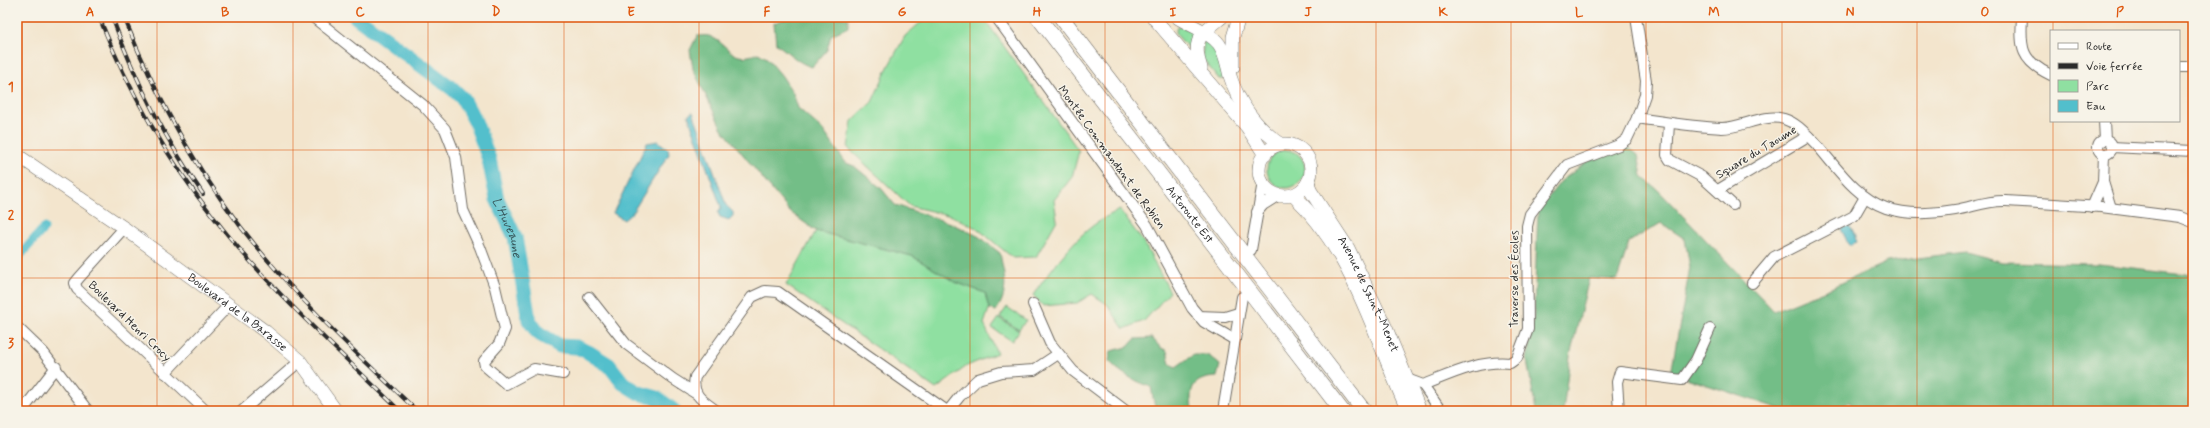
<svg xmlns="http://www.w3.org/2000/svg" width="2210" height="428" font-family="Mynerve,sans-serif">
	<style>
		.green { fill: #8fe0a1; stroke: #5d8666 }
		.forest { fill: #73be87; stroke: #4f7459 }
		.water { fill: #52bfcc; stroke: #3e757c }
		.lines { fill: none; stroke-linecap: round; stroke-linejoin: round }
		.canal { stroke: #52bfcc; stroke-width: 9 }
		.river { stroke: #52bfcc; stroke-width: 15 }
		.minor-casing { stroke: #716c64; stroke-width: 12 }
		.major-casing { stroke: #716c64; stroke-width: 14 }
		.highway-casing { stroke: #716c64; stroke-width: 16 }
		.minor { stroke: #fff; stroke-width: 10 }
		.major { stroke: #fff; stroke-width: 13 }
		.highway { stroke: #fff; stroke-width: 15 }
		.rail-casing { stroke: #2b2b2b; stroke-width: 4 }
		.rail { stroke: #f7f3e8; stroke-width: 2.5; stroke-dasharray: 8; stroke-linecap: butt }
		.grid { fill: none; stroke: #df570e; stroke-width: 1; stroke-opacity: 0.55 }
		.labels { text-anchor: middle; stroke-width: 3; stroke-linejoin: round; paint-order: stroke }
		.street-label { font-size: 12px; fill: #2b2b2b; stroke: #f7f3e8 }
		.water-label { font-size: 13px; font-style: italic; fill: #37575b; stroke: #f7f3e8 }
		.neatline { fill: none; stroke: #df570e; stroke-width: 1.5 }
		.grid-label { font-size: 13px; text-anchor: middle; font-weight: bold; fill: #df570e }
	</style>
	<rect width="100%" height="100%" fill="#f7f3e8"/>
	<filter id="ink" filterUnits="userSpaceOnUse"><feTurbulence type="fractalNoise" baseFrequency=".025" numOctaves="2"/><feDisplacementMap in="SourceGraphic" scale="8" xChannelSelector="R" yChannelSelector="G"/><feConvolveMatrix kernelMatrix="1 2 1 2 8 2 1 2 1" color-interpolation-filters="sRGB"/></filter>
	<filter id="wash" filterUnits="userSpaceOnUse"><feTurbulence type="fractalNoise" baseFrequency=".012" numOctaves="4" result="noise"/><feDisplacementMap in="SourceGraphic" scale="16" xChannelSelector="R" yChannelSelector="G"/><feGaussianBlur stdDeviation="0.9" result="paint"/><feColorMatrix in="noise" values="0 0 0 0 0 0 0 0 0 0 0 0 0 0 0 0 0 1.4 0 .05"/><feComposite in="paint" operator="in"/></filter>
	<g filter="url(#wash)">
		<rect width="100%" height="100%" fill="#f3e5cd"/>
		<!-- green -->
		<g class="green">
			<polygon points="927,17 983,17 1079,151 1072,177 1054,200 1057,220 1036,257 1013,258 978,229 952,216 910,206 848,148 852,121 872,102 889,65 905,36"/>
			<polygon points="1177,27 1182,27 1197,33 1191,51 1175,33"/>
			<polygon points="1204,38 1219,52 1224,78 1223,79 1219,79 1202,58"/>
			<circle cx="1286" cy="169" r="19"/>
			<path d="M1120,210L1144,243L1170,292L1144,321L1124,329L1107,304L1092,294L1077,303L1043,306L1033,295C1057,262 1081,226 1120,210Z"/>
			<polygon points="816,231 912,256 955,282 985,293 989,309 984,324 997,353 967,366 936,389 786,285"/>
			<polygon points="1007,307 1026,320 1019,330 1000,317"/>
			<polygon points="999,318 1019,331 1012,341 992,328"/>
		</g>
		<!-- forest -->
		<g class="forest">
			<path d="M801,17L848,18V27L831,35L827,50L812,67C797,63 789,52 776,44L774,23L788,18Z"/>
			<path d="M697,36C700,36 706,35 709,36C730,44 731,65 758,53L767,58L782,76L793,93L798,108L822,129L846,163L854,166L881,188L895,205L950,223L978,236L1000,253C1004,276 1010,291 996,311L989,309L985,293L955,282L912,256L816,231L790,212L722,129L693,69L690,50Z"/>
			<polygon points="1625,145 1638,155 1642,176 1659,191 1774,311 1831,288 1887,262 1965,252 2003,262 2099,264 2193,275 2193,411 1854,411 1850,402 1832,411 1786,411 1671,373 1690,267 1685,239 1661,223 1629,242 1617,280 1589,278 1570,356 1563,411 1536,411 1527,360 1534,313 1538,210 1561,181 1588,161"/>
			<path d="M1152,338L1160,347L1167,351L1170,364L1176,367L1193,355H1208L1220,365L1217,377C1195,378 1188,386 1192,408L1190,411H1158L1155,408L1151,387C1135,381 1121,374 1109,361L1111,351L1128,347L1135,339Z"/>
		</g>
		<!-- water -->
		<g class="water">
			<polygon points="693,112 726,205 733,212 733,216 729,220 720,217 718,213 721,207 688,115"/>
			<polygon points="658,141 668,149 669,154 632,213 624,220 613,213 647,143"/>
			<polygon points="1850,225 1857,242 1849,245 1841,229"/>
		</g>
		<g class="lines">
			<!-- canal -->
			<polyline class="canal" points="17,259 44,228"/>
			<!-- river -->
			<path class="river" id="s1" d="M356,17L453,89L463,99L475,121L489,159L497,199L515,237L529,320L538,333L560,346L577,347L588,352L609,365L623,383L639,393L657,398L674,411"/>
		</g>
	</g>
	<g filter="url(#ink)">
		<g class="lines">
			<defs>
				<g id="minor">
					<polyline points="313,17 423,105 445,129 456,157 463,210 480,247 495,287 505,329 499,344 484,361 485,366 506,384 534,369 563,374"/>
					<polyline points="996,17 1147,225 1192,308 1204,322 1235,340"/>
					<path d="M2022,17C2020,48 2021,61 2051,75"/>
					<polyline points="2179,67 2193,67"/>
					<path d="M1637,118C1665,122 1693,127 1722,128C1742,128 1764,113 1784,119C1797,123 1806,134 1815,143C1835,165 1856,198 1886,208C1907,215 1934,214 1955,210C1973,207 1987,200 2006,201L2101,207L2180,217L2193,222"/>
					<polyline points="2104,121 2105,140"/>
					<polyline points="1669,124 1667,155 1670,160 1702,177 1733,205"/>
					<circle cx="2105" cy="147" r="7"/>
					<polyline points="2112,147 2193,151"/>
					<polyline points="2104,154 2103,182 2111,208"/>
					<polyline points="1718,190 1808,136"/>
					<polyline points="2092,207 2103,182"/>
					<polyline points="1257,212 1263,205 1279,195"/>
					<polyline points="124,228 79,278 75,283 77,289 206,411"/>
					<polyline points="1251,250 1263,182"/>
					<polyline points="1752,283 1774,257 1854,216 1865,197"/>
					<polyline points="589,297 626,344 673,379 695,393"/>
					<polyline points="1033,304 1050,343 1073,371 1126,411"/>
					<polyline points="1198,316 1225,317 1238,313"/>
					<polyline points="17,327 43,352 88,411"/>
					<polyline points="165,373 229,305"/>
					<path d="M1407,379L1423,385C1451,374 1479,360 1510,363L1517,358L1528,329L1527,226L1530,214L1567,165L1619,145L1627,139L1637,118L1645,95L1646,81L1636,17"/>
					<polyline points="1423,385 1441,411"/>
					<polyline points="22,411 56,367"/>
					<polyline points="242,411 300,361"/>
					<path d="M717,411C703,401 691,395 695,377L752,297L765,291L778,292L947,411"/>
					<polyline points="948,411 960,396 978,379 1001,372 1034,370 1058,354"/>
					<polyline points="1223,411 1242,297"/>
					<polyline points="1619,411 1617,382 1620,372 1682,380 1696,360 1710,329"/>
				</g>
				<g id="major">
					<polyline points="1153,17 1247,127 1265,155"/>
					<path d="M1177,17C1190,26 1209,31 1219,44C1226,54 1227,65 1230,76C1238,102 1257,129 1281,144"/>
					<polyline points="1233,67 1233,37 1239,17"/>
					<path d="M1201,68C1191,39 1201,34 1222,17"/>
					<circle cx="1285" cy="170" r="26"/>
					<path id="s2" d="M17,155L124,228L266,332L300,361L336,411"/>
					<path id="s3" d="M1308,182L1310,190L1348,248L1386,328L1420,411"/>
					<path d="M1293,195C1353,252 1374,337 1408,411"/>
				</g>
				<g id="highway">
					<path id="s4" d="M1038,17L1342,411"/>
					<polyline points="1061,17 1364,411"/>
				</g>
			</defs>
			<!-- minor casing -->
			<use href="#minor" class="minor-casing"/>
			<!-- major casing -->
			<use href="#major" class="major-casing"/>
			<!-- highway casing -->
			<use href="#highway" class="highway-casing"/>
			<!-- minor -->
			<use href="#minor" class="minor"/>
			<!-- major -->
			<use href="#major" class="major"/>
			<!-- highway -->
			<use href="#highway" class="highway"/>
			<defs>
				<g id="rail">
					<path d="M99,17C128,89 166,158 215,219C269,289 337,349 400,411"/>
					<path d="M112,17C135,80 165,139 203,194"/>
					<path d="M124,17C161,110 211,197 278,272C321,321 370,366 417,411"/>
				</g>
			</defs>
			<!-- rail casing -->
			<use href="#rail" class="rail-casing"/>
			<!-- rail -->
			<use href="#rail" class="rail"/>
		</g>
	</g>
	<!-- grid -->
	<path class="grid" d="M157,17V411M293,17V411M428,17V411M564,17V411M699,17V411M834,17V411M970,17V411M1105,17V411M1240,17V411M1376,17V411M1511,17V411M1646,17V411M1782,17V411M1917,17V411M2053,17V31M2053,121V411M17,150H2193M17,278H2193"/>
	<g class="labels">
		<!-- street labels -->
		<g class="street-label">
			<text transform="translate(1756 152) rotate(-31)" y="4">Square du Taoume</text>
			<text transform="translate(1112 157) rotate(54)" y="4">Montée Commandant de Robien</text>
			<text dy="4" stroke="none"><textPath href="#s4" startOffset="249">Autoroute Est</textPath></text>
			<text transform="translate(1514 279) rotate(-90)" y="4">Traverse des Écoles</text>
			<text dy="4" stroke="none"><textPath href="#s3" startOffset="128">Avenue de Saint-Menet</textPath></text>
			<text dy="4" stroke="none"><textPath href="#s2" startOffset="271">Boulevard de la Barasse</textPath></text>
			<text transform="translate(130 321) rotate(44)" y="4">Boulevard Henri Crocy</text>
		</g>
		<!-- water labels -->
		<g class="water-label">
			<text dy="5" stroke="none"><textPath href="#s1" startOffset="272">L'Huveaune</textPath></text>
		</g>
	</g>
	<!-- margin -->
	<rect width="2210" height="428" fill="none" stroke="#f7f3e8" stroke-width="44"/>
	<!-- legend -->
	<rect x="2050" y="30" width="130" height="92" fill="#f7f3e8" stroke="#a5a39c"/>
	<rect x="2058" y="43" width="20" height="6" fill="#ffffff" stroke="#a5a39c"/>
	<text x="2086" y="50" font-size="12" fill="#2b2b2b">Route</text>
	<rect x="2058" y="63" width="20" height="6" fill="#2b2b2b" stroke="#a5a39c"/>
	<text x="2086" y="70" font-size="12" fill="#2b2b2b">Voie ferrée</text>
	<rect x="2058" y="80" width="20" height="12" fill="#8fe0a1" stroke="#a5a39c"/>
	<text x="2086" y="90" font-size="12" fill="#2b2b2b">Parc</text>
	<rect x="2058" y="100" width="20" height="12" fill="#52bfcc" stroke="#a5a39c"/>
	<text x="2086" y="110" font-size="12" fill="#2b2b2b">Eau</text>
	<rect x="22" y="22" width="2166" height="384" class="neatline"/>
	<g class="grid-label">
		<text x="90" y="16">A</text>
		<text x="225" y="16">B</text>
		<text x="360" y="16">C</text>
		<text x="496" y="16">D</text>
		<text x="631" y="16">E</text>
		<text x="767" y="16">F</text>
		<text x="902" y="16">G</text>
		<text x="1037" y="16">H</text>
		<text x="1173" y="16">I</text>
		<text x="1308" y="16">J</text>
		<text x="1443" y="16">K</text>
		<text x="1579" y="16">L</text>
		<text x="1714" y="16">M</text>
		<text x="1850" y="16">N</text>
		<text x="1985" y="16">O</text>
		<text x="2120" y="16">P</text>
		<text x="11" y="91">1</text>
		<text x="11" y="219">2</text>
		<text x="11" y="347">3</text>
	</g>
</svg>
